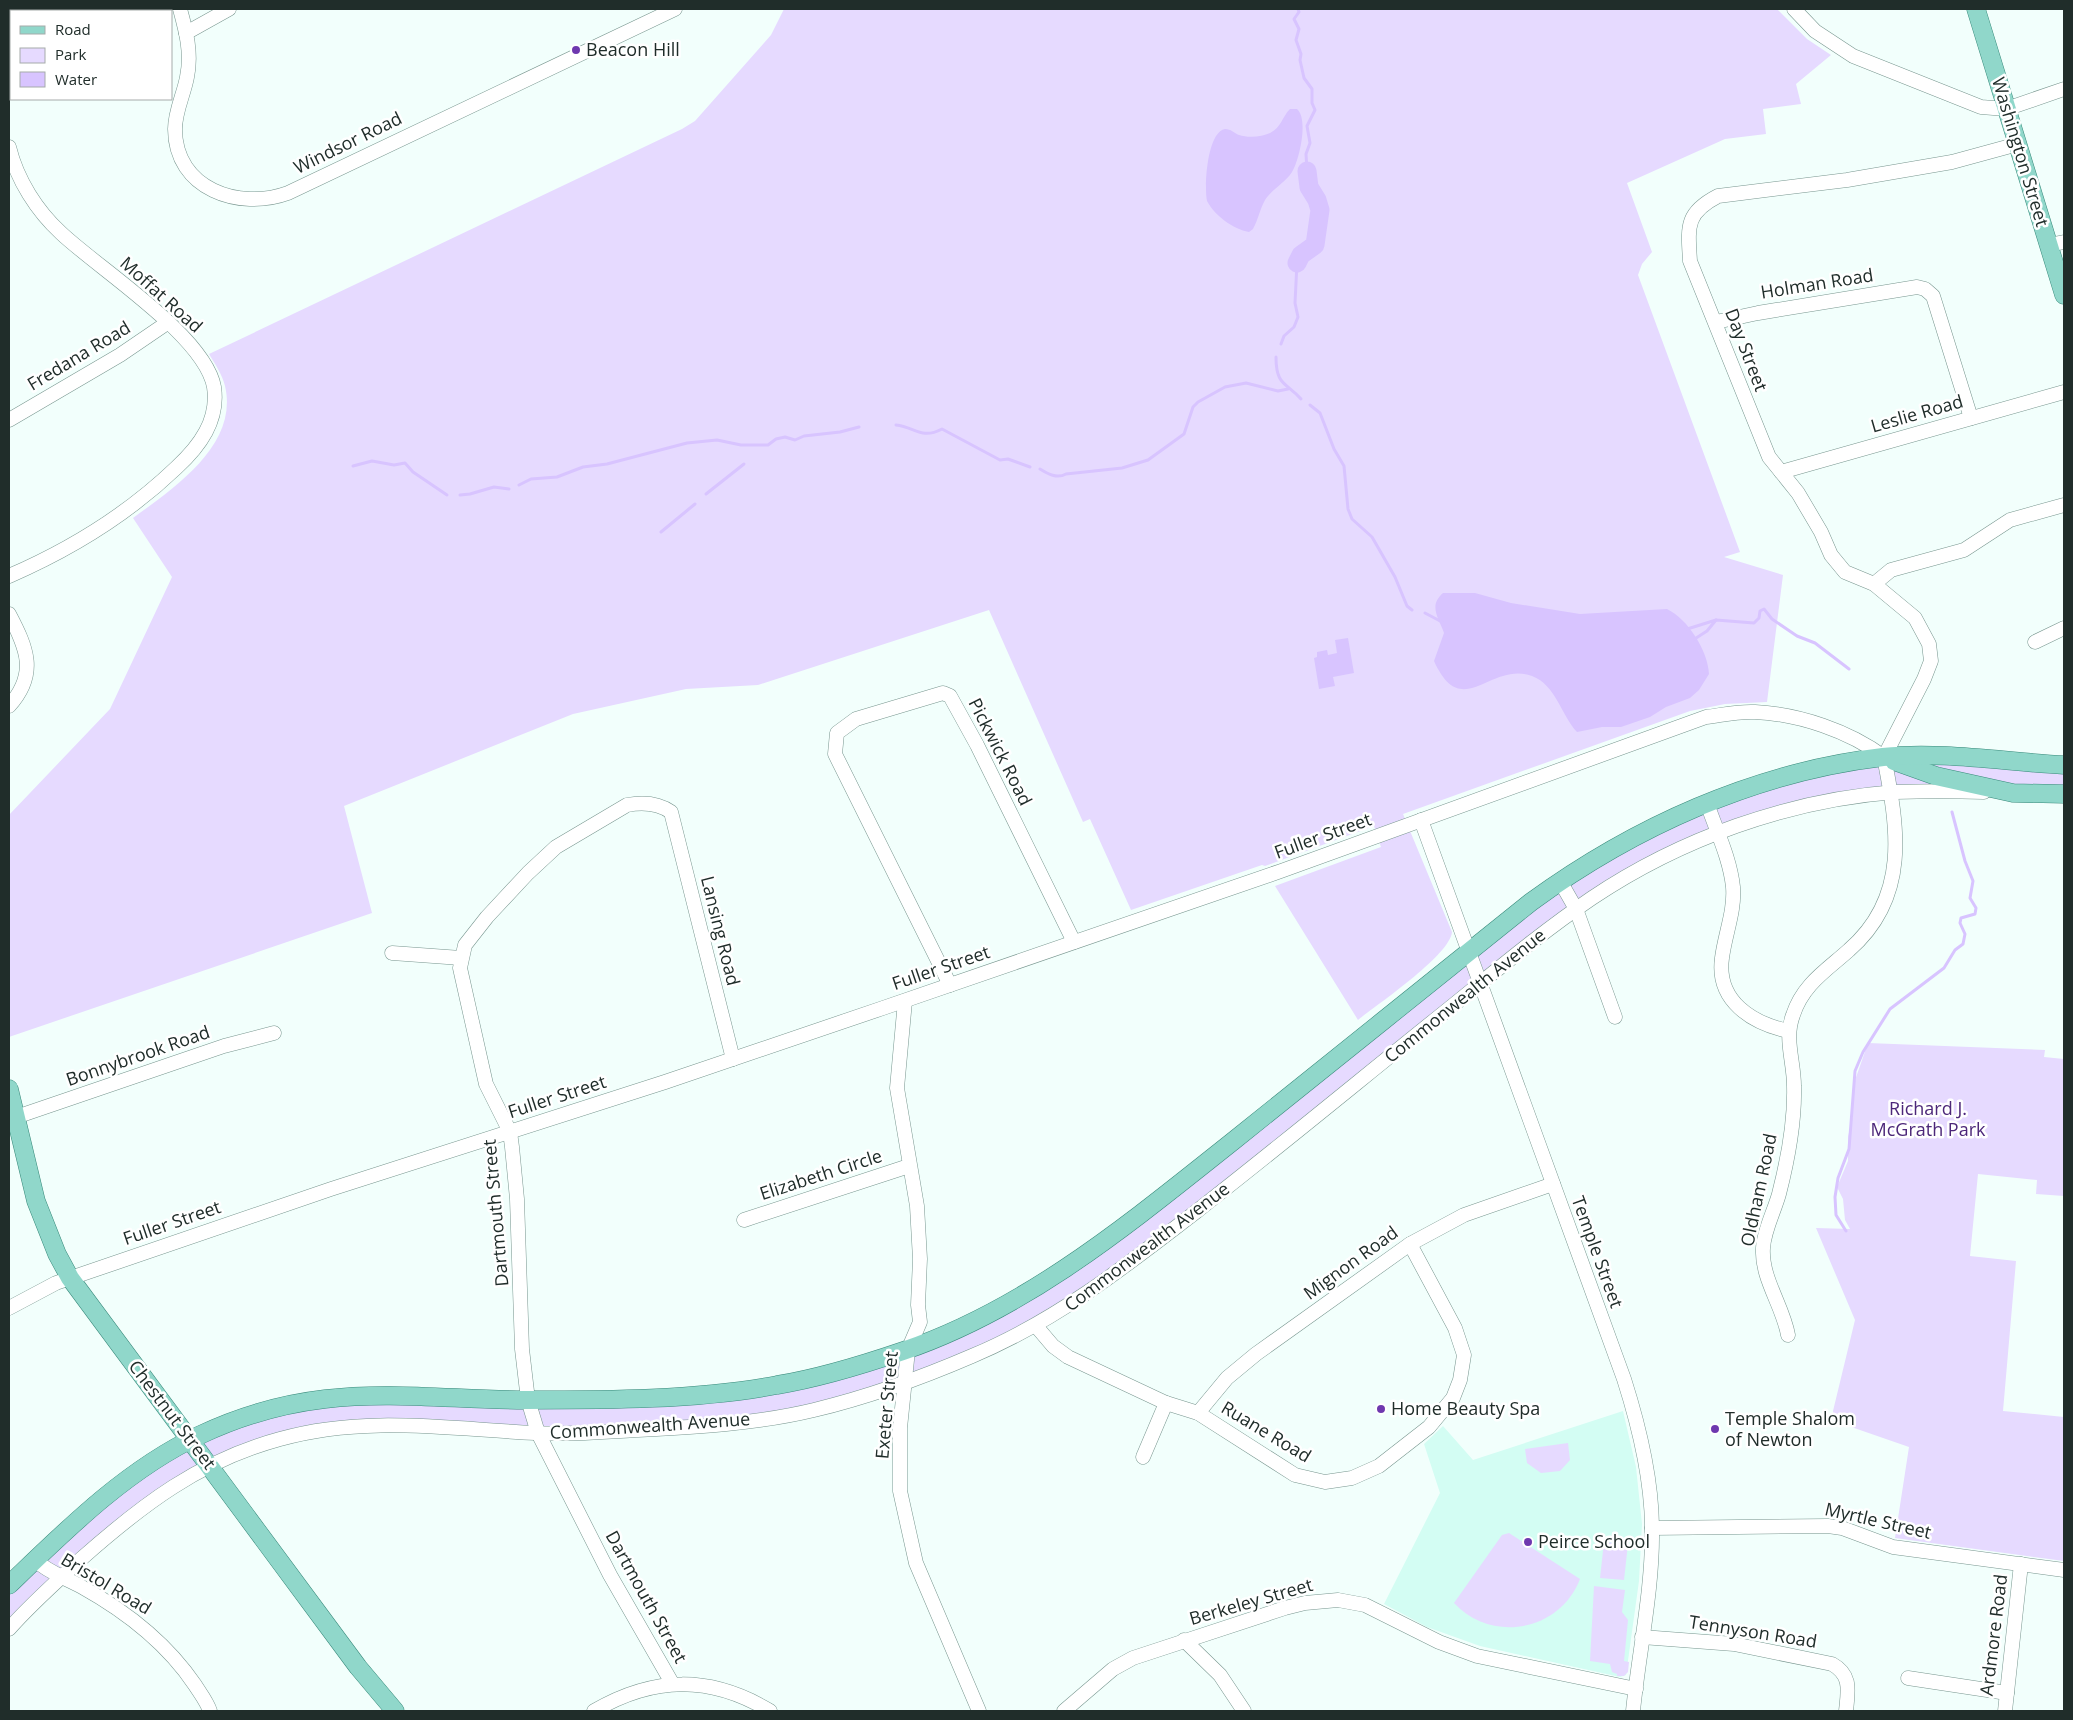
<svg xmlns="http://www.w3.org/2000/svg" width="2073" height="1720" font-family="'Open Sans',sans-serif">
	<style>
		.built { fill: #d3fdf3 }
		.green { fill: #e6daff }
		.water { fill: #d8c4ff }
		.lines { fill: none; stroke-linecap: round; stroke-linejoin: round }
		.stream { stroke: #d8c4ff; stroke-width: 3 }
		.river { stroke: #d8c4ff; stroke-width: 19 }
		.minor-casing { stroke: #78968f; stroke-width: 15 }
		.major-casing { stroke: #398a7b; stroke-width: 19 }
		.minor { stroke: #fff; stroke-width: 14 }
		.major { stroke: #90d7ca; stroke-width: 18 }
		.poi-dot { fill: #6e38af; stroke: #fff; stroke-width: 2 }
		.labels { text-anchor: middle; stroke-width: 5; stroke-linejoin: round; paint-order: stroke }
		.poi-label { font-size: 18px; fill: #202d2a; stroke: #fff; text-anchor: start }
		.street-label { font-size: 18px; fill: #202d2a; stroke: #fff }
		.park-label { font-size: 18px; fill: #4c2779; stroke: #fff }
	</style>
	<rect width="100%" height="100%" fill="#f2fffc"/>
	<!-- built -->
	<polygon class="built" points="1623,1411 1636,1467 1642,1524 1639,1581 1626,1675 1620,1677 1480,1646 1427,1627 1384,1604 1440,1493 1424,1444 1443,1426 1473,1460"/>
	<!-- green -->
	<g class="green">
		<path d="M784,9H1777L1807,39L1831,55L1796,84L1801,104L1763,109L1766,134L1725,139L1627,183L1652,252L1642,264L1638,275L1740,552L1724,557L1783,575L1767,702L1725,704L1690,711L1403,814L1452,932C1450,955 1378,1004 1358,1020L1275,886L1381,847L1374,826L1265,866L1262,865L1131,910L1090,819L1083,822L989,610L758,685L686,689L573,714L344,806L372,913L9,1037V815L110,709L172,577L133,518C174,488 239,445 225,386C222,374 215,364 209,354L682,129L695,121L771,35Z"/>
		<polygon points="1853,763 2064,765 2064,797 1932,791 1792,810 1627,877 1115,1275 979,1353 809,1412 603,1432 378,1424 285,1437 172,1486 9,1629 9,1585 156,1461 282,1407 712,1394 870,1362 1036,1287 1531,902 1677,816"/>
		<polygon points="1868,1043 2045,1050 2044,1057 2064,1059 2064,1196 2036,1194 2037,1180 1978,1174 1970,1256 2016,1261 2003,1411 2064,1417 2064,1561 1895,1538 1909,1447 1834,1421 1833,1411 1855,1320 1816,1228 1850,1229 1845,1220 1843,1199 1837,1187 1848,1161 1848,1137 1853,1115 1853,1086"/>
		<polygon points="1568,1443 1570,1460 1560,1471 1541,1473 1527,1463 1525,1449"/>
		<path d="M1509,1533L1580,1579C1560,1631 1492,1644 1454,1603L1502,1535Z"/>
		<polygon points="1604,1542 1628,1544 1624,1580 1600,1578"/>
		<polygon points="1594,1586 1625,1590 1622,1612 1628,1620 1624,1661 1629,1662 1628,1672 1624,1676 1617,1676 1617,1674 1612,1672 1610,1664 1590,1661"/>
	</g>
	<!-- water -->
	<g class="water">
		<path d="M1290,109H1297C1309,119 1299,161 1292,172C1285,183 1272,189 1265,200C1260,209 1258,220 1253,229L1249,232C1233,229 1215,216 1207,201C1204,187 1207,132 1225,129C1231,129 1234,133 1239,135C1248,138 1262,137 1270,133C1281,128 1282,117 1290,109Z"/>
		<path d="M1443,593H1475L1511,603L1580,614L1667,609C1688,619 1708,651 1709,674L1699,690L1690,698L1666,707L1650,717L1621,727H1602L1577,732C1561,715 1556,685 1532,676C1490,661 1462,723 1434,661L1444,633C1439,618 1428,606 1443,593Z"/>
		<polygon points="1348,638 1354,673 1333,677 1335,686 1319,689 1314,658 1317,657 1317,652 1327,650 1328,655 1337,653 1335,640"/>
	</g>
	<g class="lines">
		<!-- stream -->
		<g class="stream">
			<polyline points="1298,9 1299,12 1294,19 1299,29 1296,40 1301,54 1300,60 1304,78 1312,89 1312,103 1315,110 1307,126 1310,143 1306,154 1307,171"/>
			<polyline points="1281,344 1284,336 1294,327 1298,317 1295,303 1297,263"/>
			<path d="M1276,357C1276,386 1286,382 1301,399"/>
			<polyline points="1310,405 1320,413 1334,449 1344,466 1348,509 1352,519 1372,537 1395,577 1407,606 1412,610"/>
			<path d="M896,425C915,427 921,440 942,429L1000,460L1008,459L1030,467"/>
			<polyline points="353,466 372,461 394,465 405,463 413,472 447,495"/>
			<path d="M1040,469C1048,474 1057,479 1066,474L1122,468L1148,460L1184,434L1193,407L1198,402L1225,387L1246,383L1278,391L1288,389"/>
			<polyline points="519,485 531,479 557,477 583,467 607,464 687,443 717,440 741,445 768,445 776,439 785,437 795,440 804,436 840,432 859,427"/>
			<polyline points="706,494 744,464"/>
			<polyline points="460,495 470,494 494,487 509,489"/>
			<polyline points="661,532 695,504"/>
			<polyline points="1425,613 1442,622"/>
			<polyline points="1684,630 1716,620 1754,623 1759,618 1760,611 1764,609 1772,619 1797,636 1815,643 1849,669"/>
			<polyline points="1693,640 1707,631 1716,620"/>
			<polyline points="1846,1231 1836,1215 1835,1197 1838,1178 1849,1149 1855,1071 1863,1052 1890,1009 1944,968 1955,950 1963,944 1965,934 1960,923 1961,918 1975,914 1976,908 1970,898 1973,881 1965,861 1952,812"/>
		</g>
		<!-- river -->
		<polyline class="river" points="1297,263 1301,255 1315,245 1320,210 1317,200 1309,187 1307,171"/>
		<defs>
			<g id="minor">
				<path d="M180,9C186,31 192,53 187,77C184,94 175,111 175,129C175,189 239,211 288,193L675,9"/>
				<polyline points="1794,9 1815,31 1853,56 1981,107 2006,109 2064,89"/>
				<polyline points="16,11 17,9"/>
				<polyline points="9,31 11,23"/>
				<polyline points="186,33 229,9"/>
				<path d="M9,147C17,180 37,211 61,233C99,269 205,336 214,387C219,420 200,446 176,468C129,513 69,550 9,576"/>
				<polyline points="2049,245 2064,242"/>
				<polyline points="1716,322 1758,313 1917,287 1925,289 1933,296 1971,418"/>
				<polyline points="9,420 120,355 167,323"/>
				<polyline points="1781,472 2064,392"/>
				<polyline points="1874,584 1891,570 1964,550 2010,520 2064,505"/>
				<path d="M9,614C27,648 38,674 9,706"/>
				<polyline points="2035,642 2064,628"/>
				<path d="M1884,757L1924,679L1931,661L1929,644L1915,618L1874,584L1845,572L1831,555L1821,532L1798,493L1769,457L1690,261C1688,227 1685,213 1718,196L1847,180L1952,162L2018,144"/>
				<path d="M1707,803C1716,830 1730,858 1733,887C1735,911 1725,934 1722,958C1716,1001 1752,1023 1788,1031"/>
				<path d="M1421,820L1624,1379C1639,1426 1652,1478 1652,1529C1653,1589 1639,1651 1633,1711"/>
				<polyline points="1560,881 1576,909 1615,1017"/>
				<polyline points="392,953 461,958"/>
				<polyline points="950,985 835,754 837,733 856,719 943,693 950,696 977,745 1074,942"/>
				<polyline points="905,1001 897,1088 917,1206 920,1259 918,1305 920,1322 908,1350 900,1428 900,1491 916,1563 979,1711"/>
				<polyline points="16,1117 224,1046 274,1033"/>
				<polyline points="744,1220 909,1166"/>
				<path d="M9,1308L56,1283L331,1189L665,1082L883,1008L1281,871L1706,717C1722,715 1739,711 1755,712C1799,714 1849,731 1884,757"/>
				<polyline points="1036,1326 1053,1346 1068,1357 1166,1403 1198,1413 1295,1475 1325,1482 1352,1478 1379,1466 1429,1427 1453,1398 1460,1380 1464,1355 1455,1328 1410,1244"/>
				<path d="M1788,1335C1783,1306 1761,1278 1763,1248C1764,1230 1774,1212 1779,1194C1788,1159 1795,1121 1794,1086C1794,1061 1784,1039 1793,1015C1803,984 1827,970 1849,950C1910,897 1898,828 1884,757"/>
				<polyline points="1198,1413 1227,1378 1256,1354 1410,1244 1464,1215 1553,1184"/>
				<polyline points="1143,1457 1166,1403"/>
				<polyline points="1652,1528 1828,1526 1842,1528 1893,1547 2064,1570"/>
				<path d="M35,1560C49,1573 66,1578 82,1587C127,1612 166,1642 195,1685C200,1693 207,1702 210,1711"/>
				<path d="M9,1629C31,1604 56,1582 81,1559C142,1505 199,1461 280,1439C364,1415 450,1429 535,1433C569,1435 603,1432 636,1430C695,1427 756,1424 814,1410C868,1397 921,1378 972,1356C1056,1321 1126,1266 1197,1211C1279,1147 1360,1080 1441,1015C1491,975 1539,934 1592,898C1680,839 1788,800 1895,792C1925,791 1954,791 1984,792"/>
				<path d="M1642,1637L1734,1644L1832,1664C1852,1675 1848,1691 1846,1711"/>
				<polyline points="1184,1640 1220,1675 1244,1711"/>
				<polyline points="1908,1678 2007,1693"/>
				<path d="M672,1683L610,1575L538,1433L528,1400L522,1349L517,1199L512,1147L510,1132L486,1084L460,968L465,945L487,917L528,873L556,847L627,805C643,802 658,803 671,812L733,1059"/>
				<path d="M594,1711C654,1676 710,1675 770,1711"/>
				<polyline points="1064,1711 1113,1669 1133,1658 1285,1608 1305,1603 1338,1600 1365,1605 1439,1642 1477,1656 1636,1689"/>
				<polyline points="2005,1711 2021,1564"/>
			</g>
			<g id="major">
				<polyline points="1976,9 2064,295"/>
				<polyline points="1894,761 1936,776 2013,793 2064,794"/>
				<polyline points="9,1089 36,1201 57,1254 70,1278 358,1667 395,1711"/>
				<path d="M9,1585C66,1530 127,1469 200,1435C238,1417 282,1404 325,1399C391,1391 458,1400 525,1400C606,1400 698,1400 777,1385C820,1378 862,1365 903,1351C1027,1309 1130,1223 1232,1142C1332,1062 1431,982 1531,902C1634,827 1755,772 1883,757C1943,751 2005,762 2064,765"/>
			</g>
		</defs>
		<!-- minor casing -->
		<use href="#minor" class="minor-casing"/>
		<!-- major casing -->
		<use href="#major" class="major-casing"/>
		<!-- minor -->
		<use href="#minor" class="minor"/>
		<!-- major -->
		<use href="#major" class="major"/>
	</g>
	<!-- markers -->
	<g class="poi-dot">
		<circle cx="576" cy="50" r="5"/>
		<circle cx="1381" cy="1409" r="5"/>
		<circle cx="1715" cy="1429" r="5"/>
		<circle cx="1528" cy="1542" r="5"/>
	</g>
	<g class="labels">
		<!-- poi labels -->
		<g class="poi-label">
			<text x="586" y="56">Beacon Hill</text>
			<text x="1391" y="1415">Home Beauty Spa</text>
			<text x="1725" y="1425">Temple Shalom<tspan x="1725" dy="21">of Newton</tspan></text>
			<text x="1538" y="1548">Peirce School</text>
		</g>
		<!-- street labels -->
		<g class="street-label">
			<text transform="translate(348 143) rotate(-26)" y="6">Windsor Road</text>
			<text transform="translate(2020 152) rotate(73)" y="6">Washington Street</text>
			<text transform="translate(1817 284) rotate(-9)" y="6">Holman Road</text>
			<text transform="translate(161 295) rotate(42)" y="6">Moffat Road</text>
			<text transform="translate(1746 350) rotate(69)" y="6">Day Street</text>
			<text transform="translate(79 356) rotate(-31)" y="6">Fredana Road</text>
			<text transform="translate(1917 414) rotate(-16)" y="6">Leslie Road</text>
			<text transform="translate(1000 752) rotate(63)" y="6">Pickwick Road</text>
			<text transform="translate(1323 836) rotate(-20)" y="6">Fuller Street</text>
			<text transform="translate(720 931) rotate(76)" y="6">Lansing Road</text>
			<text transform="translate(941 968) rotate(-19)" y="6">Fuller Street</text>
			<text transform="translate(1465 996) rotate(-39)" y="6">Commonwealth Avenue</text>
			<text transform="translate(138 1056) rotate(-19)" y="6">Bonnybrook Road</text>
			<text transform="translate(557 1097) rotate(-18)" y="6">Fuller Street</text>
			<text transform="translate(821 1175) rotate(-18)" y="6">Elizabeth Circle</text>
			<text transform="translate(1759 1190) rotate(-78)" y="6">Oldham Road</text>
			<text transform="translate(496 1213) rotate(-95)" y="6">Dartmouth Street</text>
			<text transform="translate(172 1223) rotate(-19)" y="6">Fuller Street</text>
			<text transform="translate(1147 1247) rotate(-37)" y="6">Commonwealth Avenue</text>
			<text transform="translate(1597 1252) rotate(70)" y="6">Temple Street</text>
			<text transform="translate(1351 1263) rotate(-36)" y="6">Mignon Road</text>
			<text transform="translate(887 1405) rotate(-85)" y="6">Exeter Street</text>
			<text transform="translate(172 1415) rotate(53)" y="6">Chestnut Street</text>
			<text transform="translate(650 1426) rotate(-4)" y="6">Commonwealth Avenue</text>
			<text transform="translate(1266 1432) rotate(31)" y="6">Ruane Road</text>
			<text transform="translate(1878 1521) rotate(13)" y="6">Myrtle Street</text>
			<text transform="translate(106 1584) rotate(31)" y="6">Bristol Road</text>
			<text transform="translate(646 1597) rotate(61)" y="6">Dartmouth Street</text>
			<text transform="translate(1251 1602) rotate(-16)" y="6">Berkeley Street</text>
			<text transform="translate(1753 1632) rotate(9)" y="6">Tennyson Road</text>
			<text transform="translate(1994 1635) rotate(-83)" y="6">Ardmore Road</text>
		</g>
		<!-- park labels -->
		<g class="park-label">
			<text x="1928" y="1115">Richard J.<tspan x="1928" dy="21">McGrath Park</tspan></text>
		</g>
	</g>
	<!-- border -->
	<rect width="2073" height="1720" fill="none" stroke="#202d2a" stroke-width="20"/>
	<!-- legend -->
	<rect x="10" y="10" width="162" height="90" fill="#ffffff" stroke="#a6abaa"/>
	<rect x="20" y="26" width="25" height="8" fill="#90d7ca" stroke="#a6abaa"/>
	<text x="55" y="35" font-size="15" fill="#202d2a">Road</text>
	<rect x="20" y="48" width="25" height="15" fill="#e6daff" stroke="#a6abaa"/>
	<text x="55" y="60" font-size="15" fill="#202d2a">Park</text>
	<rect x="20" y="72" width="25" height="15" fill="#d8c4ff" stroke="#a6abaa"/>
	<text x="55" y="85" font-size="15" fill="#202d2a">Water</text>
</svg>
